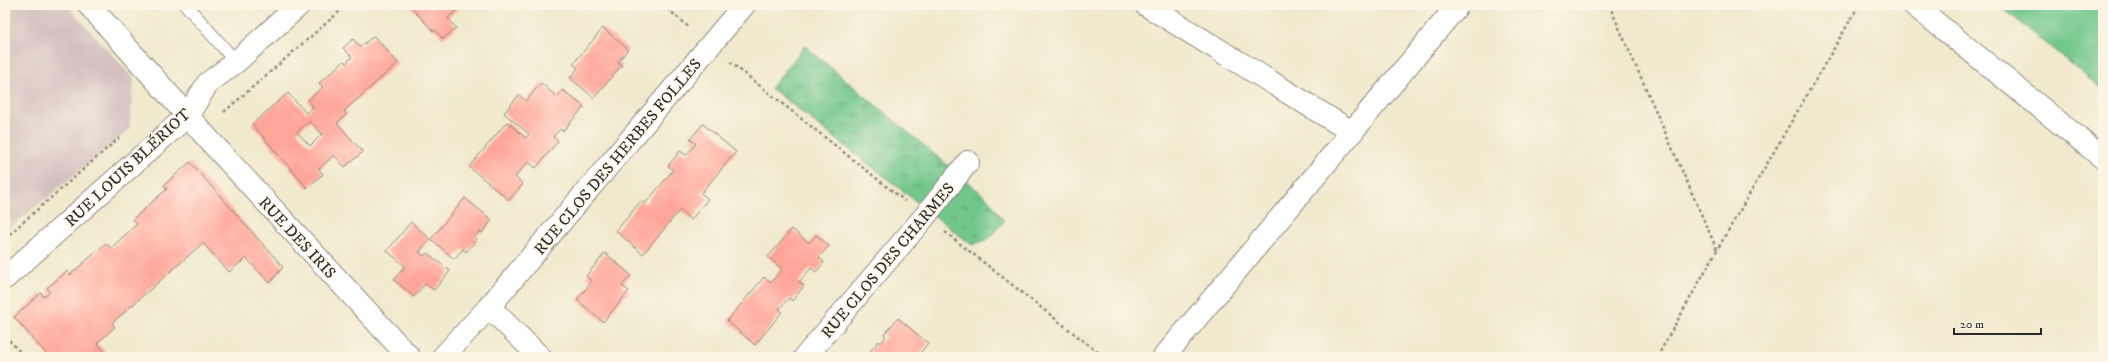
<svg xmlns="http://www.w3.org/2000/svg" width="2108" height="362" font-family="'IM FELL DW Pica',serif">
	<style>
		.industrial { fill: #d1c0bd }
		.grass { fill: #72c78c; stroke: #4e795c }
		.park { fill: url(#park-tufts); stroke: #4e795c }
		.building { fill: #ffa59a; fill-rule: evenodd }
		.lines { fill: none; stroke-linecap: round; stroke-linejoin: round }
		.lane-casing { stroke: #8e8a7c; stroke-width: 14 }
		.street-casing { stroke: #8e8a7c; stroke-width: 24 }
		.path { stroke: #8e8a7c; stroke-width: 2.5; stroke-dasharray: 3 3; stroke-linecap: butt }
		.lane { stroke: #fff; stroke-width: 12 }
		.street { stroke: #fff; stroke-width: 22 }
		.labels { text-anchor: middle; stroke-width: 3; stroke-linejoin: round; paint-order: stroke }
		.street-label { font-size: 16px; fill: #2b2b2b; stroke: #fcf5e5 }
	</style>
	<defs>
		<pattern id="park-tufts" width="24" height="20" patternUnits="userSpaceOnUse"><rect width="24" height="20" fill="#72c78c"/><path d="M3 7l-1-3M5 7V3M7 7l1-3M15 17l-1-3M17 17v-4M19 17l1-3" fill="none" stroke="#5ea273"/></pattern>
	</defs>
	<rect width="100%" height="100%" fill="#fcf5e5"/>
	<filter id="ink" filterUnits="userSpaceOnUse"><feTurbulence type="fractalNoise" baseFrequency=".025" numOctaves="2"/><feDisplacementMap in="SourceGraphic" scale="8" xChannelSelector="R" yChannelSelector="G"/><feConvolveMatrix kernelMatrix="1 2 1 2 8 2 1 2 1" color-interpolation-filters="sRGB"/></filter>
	<filter id="wash" filterUnits="userSpaceOnUse"><feTurbulence type="fractalNoise" baseFrequency=".012" numOctaves="4" result="noise"/><feDisplacementMap in="SourceGraphic" scale="16" xChannelSelector="R" yChannelSelector="G"/><feGaussianBlur stdDeviation="0.9" result="paint"/><feColorMatrix in="noise" values="0 0 0 0 0 0 0 0 0 0 0 0 0 0 0 0 0 1.4 0 .05"/><feComposite in="paint" operator="in"/></filter>
	<g filter="url(#wash)">
		<rect width="100%" height="100%" fill="#f0e9cd"/>
		<!-- industrial -->
		<polygon class="industrial" points="5,5 67,5 134,79 129,130 5,232"/>
		<!-- grass -->
		<polygon class="grass" points="1999,5 2103,5 2103,90"/>
		<!-- park -->
		<polygon class="park" points="805,46 988,199 1004,221 988,239 972,245 771,88"/>
		<g id="blocks">
			<!-- building -->
			<g class="building">
				<polygon points="409,5 463,5 448,18 456,28 443,39 435,30 433,31"/>
				<polygon points="603,28 628,49 618,62 622,65 594,98 570,78 578,68 573,64"/>
				<path d="M374,36L398,63L344,111L347,114L337,123L363,152L345,167L334,155L319,169L323,174L307,188L252,124L288,93L306,113L313,107L308,100L323,87L319,83L344,61L346,63L352,57L343,48L353,39L360,47ZM310,121L322,134L310,146L297,132Z"/>
				<polygon points="541,83 557,97 563,90 584,107 563,131 560,129 553,137 558,141 536,168 528,162 515,177 523,184 509,200 469,167 507,122 526,138 529,134 504,113 519,95 526,101"/>
				<polygon points="703,124 736,152 701,193 708,199 691,220 680,210 643,254 616,231 641,201 645,204 673,170 668,166 680,151 686,155 696,144 690,139"/>
				<polygon points="190,162 283,267 270,283 246,258 229,272 203,243 112,323 115,327 97,343 109,357 49,357 14,317 41,293 44,297 50,292 47,288 67,271 70,275 106,243 111,248 137,224 133,219 167,189 164,185"/>
				<polygon points="465,198 492,220 482,233 480,231 475,237 477,239 466,252 463,249 454,259 431,239"/>
				<polygon points="411,222 430,239 419,252 424,256 427,253 450,271 434,290 425,284 414,297 394,280 405,266 387,251"/>
				<polygon points="792,229 809,243 816,235 829,246 819,257 824,262 816,272 811,268 799,282 804,286 792,301 789,298 779,309 782,312 755,345 727,321 764,277 771,282 782,269 768,257"/>
				<polygon points="605,253 631,275 622,286 629,291 603,322 577,300 592,281 586,276"/>
				<polygon points="898,318 928,343 917,357 865,357 879,341 881,343 886,336 884,334"/>
			</g>
		</g>
	</g>
	<g filter="url(#ink)">
		<use href="#blocks" fill-opacity="0" stroke="#8e8a7c" stroke-width="1"/>
		<g class="lines">
			<defs>
				<polyline id="lane" points="186,5 236,62"/>
				<g id="street">
					<polyline points="89,5 210,141 409,357"/>
					<polyline points="1146,5 1352,132"/>
					<polyline points="1914,5 2103,158"/>
					<polyline points="5,278 187,116 208,83 236,62 299,5"/>
					<polyline points="489,307 744,5"/>
					<polyline points="443,357 489,307 540,357"/>
					<polyline points="805,357 925,216 968,162"/>
					<polyline points="1164,357 1458,5"/>
				</g>
			</defs>
			<!-- lane casing -->
			<use href="#lane" class="lane-casing"/>
			<!-- street casing -->
			<use href="#street" class="street-casing"/>
			<!-- path -->
			<g class="path">
				<polyline points="663,5 690,28"/>
				<polyline points="1609,5 1717,250"/>
				<polyline points="730,62 905,201"/>
				<polyline points="224,112 347,5"/>
				<polyline points="945,232 1104,357"/>
				<polyline points="5,238 119,138"/>
				<polyline points="5,336 25,357"/>
				<polyline points="567,353 571,357"/>
				<polyline points="1657,357 1717,250 1859,5"/>
			</g>
			<!-- lane -->
			<use href="#lane" class="lane"/>
			<!-- street -->
			<use href="#street" class="street"/>
		</g>
	</g>
	<g class="labels">
		<!-- street labels -->
		<g class="street-label">
			<text transform="translate(617 156) rotate(-50)" y="6">RUE CLOS DES HERBES FOLLES</text>
			<text transform="translate(127 167) rotate(-43)" y="6">RUE LOUIS BLÉRIOT</text>
			<text transform="translate(298 237) rotate(47)" y="6">RUE DES IRIS</text>
			<text transform="translate(887 260) rotate(-50)" y="6">RUE CLOS DES CHARMES</text>
		</g>
	</g>
	<!-- margin -->
	<rect width="2108" height="362" fill="none" stroke="#fcf5e5" stroke-width="20"/>
	<!-- scale -->
	<path d="M1954 328v6h87v-6" fill="none" stroke="#2b2b2b" stroke-width="2"/>
	<text x="1960" y="328" font-size="12" fill="#2b2b2b" stroke="#fcf5e5" stroke-width="3" paint-order="stroke">20 m</text>
</svg>
